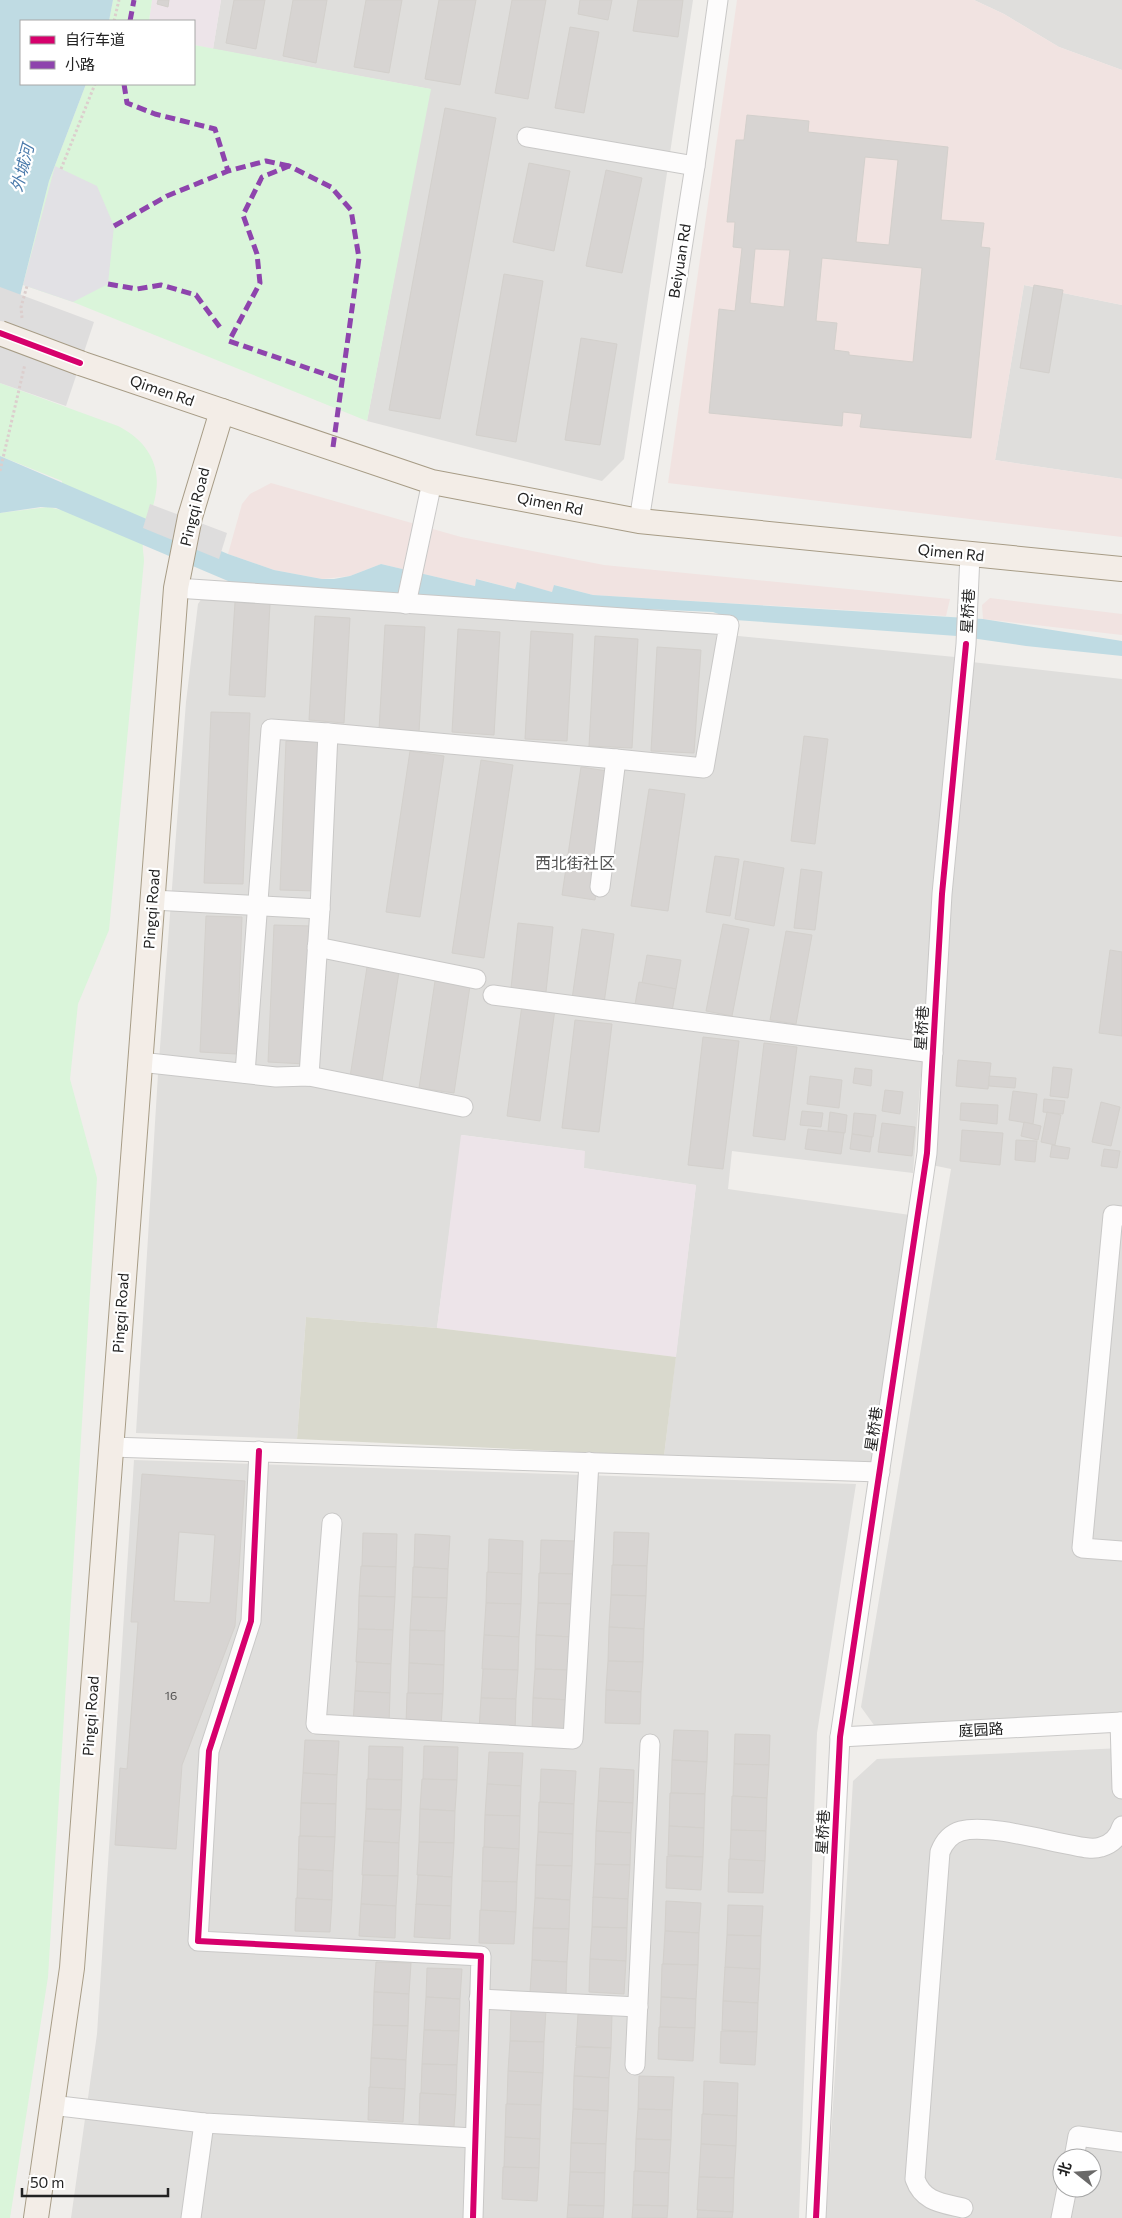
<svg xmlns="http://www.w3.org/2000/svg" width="1122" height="2218" font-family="Commissioner,'Noto Sans SC',sans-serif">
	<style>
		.residential { fill: #dfdedc; fill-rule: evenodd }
		.commercial { fill: #f1e3e1 }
		.industrial { fill: #ede4e9 }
		.construction { fill: #d9d9cd }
		.park { fill: #daf5da }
		.plaza { fill: #e2e1e5 }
		.water { fill: #bfdbe3 }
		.pier { fill: #dedddd }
		.building { fill: #d7d4d2; stroke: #d3d0cc; fill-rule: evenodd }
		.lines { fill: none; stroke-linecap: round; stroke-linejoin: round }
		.minor-casing { stroke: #c9c8c7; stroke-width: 21 }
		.major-casing { stroke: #a79c86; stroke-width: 26 }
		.path { stroke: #dccecd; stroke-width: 3; stroke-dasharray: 2.5 2.5; stroke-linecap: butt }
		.minor { stroke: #fdfcfc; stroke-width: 19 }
		.major { stroke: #f3ede7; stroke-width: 24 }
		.major-bridge-casing { stroke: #a79c86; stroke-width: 26; stroke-linecap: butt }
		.major-bridge { stroke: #f3ede7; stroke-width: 24 }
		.quiet { stroke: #8e44ad; stroke-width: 5; stroke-dasharray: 10 5; stroke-linecap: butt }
		.cycleway-casing { stroke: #fff; stroke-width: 9 }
		.cycleway { stroke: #d6006c; stroke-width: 6 }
		.labels { text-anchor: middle; stroke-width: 4.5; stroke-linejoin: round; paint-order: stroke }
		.number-label { font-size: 12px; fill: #4f4e4e }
		.street-label { font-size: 15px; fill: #222; stroke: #fff }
		.water-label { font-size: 16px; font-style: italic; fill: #4a7aab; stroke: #fff }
		.neighbourhood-label { font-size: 16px; fill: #555; stroke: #fff }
	</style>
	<rect width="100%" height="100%" fill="#f0eeeb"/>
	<!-- residential -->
	<g class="residential">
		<polygon points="221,0 693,0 624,459 602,481 367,421 430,89 213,49"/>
		<polygon points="974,0 1122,0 1122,70 1059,47 1004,14"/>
		<polygon points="1024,285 1122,305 1122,479 995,460"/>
		<polygon points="204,595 717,631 712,700 718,634 955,657 913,1173 732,1151 728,1189 910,1215 874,1466 664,1456 696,1185 583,1168 584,1151 462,1135 437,1328 306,1317 297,1439 136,1433 158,1074 186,702 198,604"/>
		<polygon points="963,661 1122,679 1122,1723 884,1739 861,1707 951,1169 922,1163"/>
		<polygon points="134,1460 856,1484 817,1733 799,2218 71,2218 97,2034"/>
		<path d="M1122,1748V2218H826L853,1781L877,1759ZM1062,2158H1092V2188H1062Z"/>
	</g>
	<!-- commercial -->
	<g class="commercial">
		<polygon points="737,0 974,0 1004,14 1059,47 1122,70 1122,305 1024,285 995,460 1122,479 1122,537 668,483"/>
		<polygon points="271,483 461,537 604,565 950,599 946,616 593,595 555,585 552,592 517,583 515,589 477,579 475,586 381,564 350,576 322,579 274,570 228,554 242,504 250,494"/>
		<polygon points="990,598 1122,614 1122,635 983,619 982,605"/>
	</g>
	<!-- industrial -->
	<g class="industrial">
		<polygon points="152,0 221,0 213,49 194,45 194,21 149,21"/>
		<polygon points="461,1135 585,1151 584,1168 696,1185 676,1357 437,1328"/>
	</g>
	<!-- construction -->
	<polygon class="construction" points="306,1317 437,1328 676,1357 664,1456 297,1439"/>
	<!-- park -->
	<g class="park">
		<polygon points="113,0 152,0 149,21 109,21"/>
		<polygon points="194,45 431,89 367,421 73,302 23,285 49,181 86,84 194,84"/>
		<path d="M0,383L118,426C144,439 161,462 156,492C154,509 145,525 143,542C142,548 144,555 144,561L109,930L78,1004L70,1079L97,1178L48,1977L10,2218H0V513L48,507L61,510L62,481L0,456Z"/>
	</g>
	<!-- plaza -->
	<polygon class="plaza" points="55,166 97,186 114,226 108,284 73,302 23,285"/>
	<!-- water -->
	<g class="water">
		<polygon points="0,0 113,0 109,21 21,21 21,84 86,84 49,181 0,376"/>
		<polygon points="0,456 228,554 274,570 322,579 334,579 350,576 381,564 475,586 476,579 515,589 517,582 552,592 554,585 593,595 983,619 1122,641 1122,656 1026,646 957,636 735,620 713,612 287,594 228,581 56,508 41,507 0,513"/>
	</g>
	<!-- pier -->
	<g class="pier">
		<polygon points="0,287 94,322 66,406 0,383"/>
		<polygon points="150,504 227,533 219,559 143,528"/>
	</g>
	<!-- building -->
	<g class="building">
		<polygon points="158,0 169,0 168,7 157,4"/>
		<polygon points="234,0 265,0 256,49 226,43"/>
		<polygon points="293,0 327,0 316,63 283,56"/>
		<polygon points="366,0 402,0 389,73 354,67"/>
		<polygon points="439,0 476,0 460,85 425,79"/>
		<polygon points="512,0 546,0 528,99 495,93"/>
		<polygon points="580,0 612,0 608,20 578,14"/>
		<polygon points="638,0 683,0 678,37 633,31"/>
		<polygon points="570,27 599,32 584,113 555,108"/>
		<polygon points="445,108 496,118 440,419 389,410"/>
		<path d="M747,115L809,121L808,132L948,147L941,220L984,223L981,247L990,248L971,438L860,427L862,414L843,412L842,426L709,413L719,309L735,311L742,248L733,247L735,222H727L736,140H744ZM865,157L898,160L889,245L856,242ZM755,249L790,250L784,307L750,303ZM822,258L922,268L913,362L849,355V352L834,350L837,323L816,321Z"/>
		<polygon points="529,163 570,171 554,251 513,242"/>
		<polygon points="606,170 642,178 622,273 586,266"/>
		<polygon points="504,274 543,281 516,442 476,435"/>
		<polygon points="1034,285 1063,290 1049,373 1020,368"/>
		<polygon points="581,338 617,344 600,445 565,440"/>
		<polygon points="235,602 270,604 265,697 229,695"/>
		<polygon points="315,616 350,618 344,723 309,720"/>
		<polygon points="385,625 425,627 419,732 379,730"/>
		<polygon points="458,629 500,632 494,735 452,732"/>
		<polygon points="531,631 573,634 567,741 525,739"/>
		<polygon points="595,636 638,639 632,748 589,746"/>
		<polygon points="657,647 701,650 694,753 651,751"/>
		<polygon points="211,712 250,713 243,884 204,883"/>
		<polygon points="804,736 828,739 815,844 791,841"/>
		<polygon points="286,741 324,742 318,891 280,890"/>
		<polygon points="410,751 444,756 420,917 386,912"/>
		<polygon points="481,760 513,765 484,958 452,953"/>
		<polygon points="581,767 614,772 595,900 562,895"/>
		<polygon points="649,789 685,794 668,911 631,906"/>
		<polygon points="715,856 739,859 730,916 706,912"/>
		<polygon points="744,861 784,868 774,926 735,919"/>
		<polygon points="801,869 822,872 815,930 794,928"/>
		<polygon points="206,916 242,917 237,1054 200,1052"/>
		<polygon points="518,923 553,927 546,992 511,988"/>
		<polygon points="723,924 749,929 732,1016 706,1011"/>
		<polygon points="274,925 311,926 305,1064 268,1062"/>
		<polygon points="582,929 614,934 604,1003 572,999"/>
		<polygon points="786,931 812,935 796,1024 770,1020"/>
		<polygon points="1110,950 1122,952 1122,1036 1099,1033"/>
		<polygon points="647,955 681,960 676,989 642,983"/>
		<polygon points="367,967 399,972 382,1081 350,1077"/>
		<polygon points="435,981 470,986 454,1093 419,1088"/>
		<polygon points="639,982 676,989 671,1017 634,1010"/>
		<polygon points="522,1005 555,1009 540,1121 507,1116"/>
		<polygon points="575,1020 612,1024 599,1132 562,1128"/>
		<polygon points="703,1037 739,1041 723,1169 688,1165"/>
		<polygon points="764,1043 797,1047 785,1140 753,1136"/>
		<polygon points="958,1060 991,1063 988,1089 956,1086"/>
		<polygon points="1053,1067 1072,1069 1068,1098 1050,1096"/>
		<polygon points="855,1068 872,1070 871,1086 853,1083"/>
		<polygon points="810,1076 842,1080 839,1108 807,1104"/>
		<polygon points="989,1076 1016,1078 1015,1088 989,1086"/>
		<polygon points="885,1090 903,1092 900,1114 882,1111"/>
		<polygon points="1013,1091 1037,1094 1033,1124 1009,1120"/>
		<polygon points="1044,1099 1065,1101 1063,1114 1043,1112"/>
		<polygon points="1101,1102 1120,1107 1111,1146 1092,1142"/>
		<polygon points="961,1103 998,1105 997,1124 960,1120"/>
		<polygon points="802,1111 823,1113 821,1127 800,1125"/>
		<polygon points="830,1112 847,1115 845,1133 828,1131"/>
		<polygon points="1047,1112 1061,1115 1055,1145 1041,1142"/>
		<polygon points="854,1113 876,1115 873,1137 852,1134"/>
		<polygon points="1024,1122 1041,1126 1038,1140 1021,1136"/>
		<polygon points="882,1123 915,1127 912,1156 878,1152"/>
		<polygon points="808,1129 844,1133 841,1154 805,1149"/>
		<polygon points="962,1130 1003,1133 1000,1165 960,1161"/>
		<polygon points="852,1134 872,1137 870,1152 850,1149"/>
		<polygon points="1016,1140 1037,1141 1035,1162 1015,1160"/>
		<polygon points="1052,1145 1070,1148 1068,1159 1050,1157"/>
		<polygon points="1104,1149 1120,1151 1117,1168 1101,1166"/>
		<path d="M142,1474L245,1481L235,1626L182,1765L176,1849L115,1845L120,1768L127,1769L138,1622H131ZM179,1532L215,1535L210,1603L174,1601Z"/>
		<polygon points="614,1532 649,1533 647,1566 613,1565"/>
		<polygon points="363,1533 397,1534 396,1567 362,1566"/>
		<polygon points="415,1534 450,1536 448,1569 414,1567"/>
		<polygon points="489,1539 523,1541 522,1574 488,1573"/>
		<polygon points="541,1540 575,1541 574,1574 540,1573"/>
		<polygon points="612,1565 647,1566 646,1596 611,1595"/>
		<polygon points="361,1566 396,1567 395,1597 359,1596"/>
		<polygon points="413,1567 448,1569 447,1598 412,1597"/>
		<polygon points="487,1572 522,1574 521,1604 486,1603"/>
		<polygon points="539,1573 574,1574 573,1604 538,1603"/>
		<polygon points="611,1595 646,1596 644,1629 609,1627"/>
		<polygon points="359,1596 395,1597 393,1630 358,1629"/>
		<polygon points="412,1597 447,1598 445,1631 410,1630"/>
		<polygon points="486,1603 521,1604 519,1637 484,1635"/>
		<polygon points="538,1603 573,1604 571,1637 536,1635"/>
		<polygon points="609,1627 644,1629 643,1662 608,1661"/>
		<polygon points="358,1629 393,1630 391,1664 356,1662"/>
		<polygon points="410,1630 445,1631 444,1665 409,1663"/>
		<polygon points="484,1635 519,1637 518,1670 482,1669"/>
		<polygon points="536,1635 571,1637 570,1670 535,1669"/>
		<polygon points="608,1661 643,1662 641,1692 606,1690"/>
		<polygon points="357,1662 391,1664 390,1693 355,1691"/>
		<polygon points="409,1663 444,1665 443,1694 408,1693"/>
		<polygon points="483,1669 518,1670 516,1699 481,1698"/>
		<polygon points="535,1669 570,1670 569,1700 533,1698"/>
		<polygon points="606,1690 641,1692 640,1724 605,1723"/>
		<polygon points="355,1691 390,1693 389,1725 353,1724"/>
		<polygon points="407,1693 443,1694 441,1727 406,1725"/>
		<polygon points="481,1698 516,1699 515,1732 479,1730"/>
		<polygon points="533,1698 569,1700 567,1732 532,1731"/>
		<polygon points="674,1730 708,1731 707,1762 672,1760"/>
		<polygon points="735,1734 770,1735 769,1765 734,1764"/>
		<polygon points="305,1740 339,1741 337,1775 303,1773"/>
		<polygon points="369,1746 403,1747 402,1780 368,1779"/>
		<polygon points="424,1746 458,1747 457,1780 423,1779"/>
		<polygon points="489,1752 523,1753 521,1786 487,1784"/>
		<polygon points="672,1760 707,1762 705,1794 671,1793"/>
		<polygon points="734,1764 769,1765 767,1798 733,1796"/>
		<polygon points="600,1768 634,1770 633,1803 598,1801"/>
		<polygon points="541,1769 576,1771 574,1804 540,1802"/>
		<polygon points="303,1773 337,1775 336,1804 301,1803"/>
		<polygon points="367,1779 402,1780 401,1810 366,1809"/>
		<polygon points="422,1779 457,1780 455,1811 420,1809"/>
		<polygon points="487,1784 521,1786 520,1816 485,1815"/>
		<polygon points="670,1793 705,1794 704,1828 669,1826"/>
		<polygon points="732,1796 767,1798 766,1831 731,1830"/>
		<polygon points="598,1801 633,1803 631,1833 596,1831"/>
		<polygon points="539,1802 574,1804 573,1834 538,1832"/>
		<polygon points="301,1803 336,1804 335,1837 300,1836"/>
		<polygon points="366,1809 401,1810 399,1843 364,1841"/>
		<polygon points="420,1809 455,1811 454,1843 419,1842"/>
		<polygon points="485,1815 520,1816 519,1849 484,1847"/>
		<polygon points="669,1826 704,1828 703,1857 668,1855"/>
		<polygon points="731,1830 766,1831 765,1861 730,1859"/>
		<polygon points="596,1831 631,1833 630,1865 595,1864"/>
		<polygon points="538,1832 573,1834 572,1866 536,1865"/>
		<polygon points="299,1836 335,1837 333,1871 298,1869"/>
		<polygon points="364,1841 399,1843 398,1876 362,1875"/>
		<polygon points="419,1842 454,1843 452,1877 417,1875"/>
		<polygon points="483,1847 519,1849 517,1882 482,1881"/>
		<polygon points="667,1856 703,1857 701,1890 666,1888"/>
		<polygon points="729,1859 765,1861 763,1893 728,1892"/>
		<polygon points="595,1864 630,1865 628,1899 593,1898"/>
		<polygon points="536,1865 572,1866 570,1900 535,1898"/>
		<polygon points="298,1869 333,1871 332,1900 297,1899"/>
		<polygon points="363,1875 398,1876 396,1906 361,1904"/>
		<polygon points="418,1875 452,1877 451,1906 416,1905"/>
		<polygon points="482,1881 517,1882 516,1912 481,1910"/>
		<polygon points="593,1897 628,1899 627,1928 592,1927"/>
		<polygon points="296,1898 332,1900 330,1932 295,1931"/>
		<polygon points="535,1898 570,1900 569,1929 533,1928"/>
		<polygon points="666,1901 701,1903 699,1933 665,1931"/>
		<polygon points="361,1904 396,1906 395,1938 359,1936"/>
		<polygon points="416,1904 451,1906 450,1939 414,1937"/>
		<polygon points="728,1905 763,1906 761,1936 727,1935"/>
		<polygon points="480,1910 516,1912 514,1944 479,1943"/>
		<polygon points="592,1927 627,1928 626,1961 590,1959"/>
		<polygon points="533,1928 569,1929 567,1962 532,1960"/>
		<polygon points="665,1931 699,1933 698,1965 663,1964"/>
		<polygon points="727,1935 761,1936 760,1969 725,1968"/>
		<polygon points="590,1959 626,1961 624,1994 589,1992"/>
		<polygon points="532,1960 567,1962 566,1995 530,1993"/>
		<polygon points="376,1962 411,1963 409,1994 374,1992"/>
		<polygon points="662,1964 698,1965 696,1999 661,1997"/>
		<polygon points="725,1967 760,1969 758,2003 723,2001"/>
		<polygon points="427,1968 462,1969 460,1999 426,1997"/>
		<polygon points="374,1992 409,1994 408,2026 373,2025"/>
		<polygon points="426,1997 460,1999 459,2031 424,2030"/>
		<polygon points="661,1997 696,1999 695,2028 660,2027"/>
		<polygon points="723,2001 758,2003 757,2032 722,2030"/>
		<polygon points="511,2008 546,2010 544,2042 510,2041"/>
		<polygon points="578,2014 612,2015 611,2048 576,2046"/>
		<polygon points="373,2025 408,2026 406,2060 371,2058"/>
		<polygon points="659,2027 695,2028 693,2061 658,2059"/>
		<polygon points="424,2030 459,2031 457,2065 422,2064"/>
		<polygon points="721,2031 757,2032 755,2065 720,2063"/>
		<polygon points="510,2041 544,2042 543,2073 508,2071"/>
		<polygon points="576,2047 611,2048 609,2078 574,2076"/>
		<polygon points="371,2058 406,2060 405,2089 370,2088"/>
		<polygon points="422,2064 457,2065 456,2095 421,2093"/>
		<polygon points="508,2071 543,2073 541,2105 507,2104"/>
		<polygon points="574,2076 609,2078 608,2111 573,2109"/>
		<polygon points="639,2076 674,2077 672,2110 638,2109"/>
		<polygon points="704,2081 738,2083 737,2116 703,2114"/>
		<polygon points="369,2087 405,2089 403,2122 368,2120"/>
		<polygon points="420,2093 456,2095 454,2127 419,2126"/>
		<polygon points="506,2104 541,2105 540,2139 505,2137"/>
		<polygon points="573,2109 608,2111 606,2144 571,2143"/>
		<polygon points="638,2109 672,2110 671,2140 636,2139"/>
		<polygon points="702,2114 737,2116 736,2146 701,2144"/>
		<polygon points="505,2137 540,2139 539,2168 504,2167"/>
		<polygon points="636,2139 671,2140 669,2173 635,2171"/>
		<polygon points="571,2143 606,2144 605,2173 570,2172"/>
		<polygon points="701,2144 736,2146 734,2178 699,2177"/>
		<polygon points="503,2167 539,2168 537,2201 502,2199"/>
		<polygon points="634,2171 669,2173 668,2206 633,2205"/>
		<polygon points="570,2172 605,2173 604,2206 568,2205"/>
		<polygon points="699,2177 734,2178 733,2212 697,2210"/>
		<polygon points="568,2205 604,2206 603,2218 567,2218"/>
		<polygon points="633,2205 668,2206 667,2218 632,2218"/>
		<polygon points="698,2210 733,2212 732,2218 697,2218"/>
	</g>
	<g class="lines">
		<defs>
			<g id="minor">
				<polyline points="527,137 695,166"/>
				<polyline points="639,521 695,166 718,0"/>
				<polyline points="176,588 729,625 704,768 616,759 600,887"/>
				<polyline points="406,604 432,482"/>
				<polyline points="153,900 320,909 328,733"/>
				<polyline points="317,947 476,979"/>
				<polyline points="493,995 933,1053"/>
				<polyline points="140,1062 276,1077 309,1076 463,1107"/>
				<polyline points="245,1073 271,729 328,733 616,759"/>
				<polyline points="309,1076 320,909"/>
				<polyline points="1122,1216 1113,1215 1082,1548 1122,1551"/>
				<polyline points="111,1447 880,1472"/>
				<polyline points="259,1451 251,1621 209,1751 198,1941 481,1956 473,2218"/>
				<polyline points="332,1523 316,1724 573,1739 589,1462"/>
				<polyline points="1120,1722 1122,1789"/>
				<polyline points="840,1737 1122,1722"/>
				<polyline points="479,1999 638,2007"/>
				<polyline points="635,2065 650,1744"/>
				<polyline points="51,2105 204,2123 474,2138"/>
				<polyline points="1074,2158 1078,2136 1122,2142"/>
				<path d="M963,2208C942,2203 923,2202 915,2179L940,1852C944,1842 950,1834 961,1831C987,1824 1043,1840 1071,1845C1081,1847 1092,1850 1101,1847C1112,1844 1119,1836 1122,1826"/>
				<polyline points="191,2218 204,2123"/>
				<polyline points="816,2218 840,1737 927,1153 942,894 966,644 970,555"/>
				<polyline points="1061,2218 1067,2188"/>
			</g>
			<g id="major">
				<polyline points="80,363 432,482 639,521 1122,569"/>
				<polyline points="36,2218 72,1968 176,588 190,517 222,411"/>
			</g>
		</defs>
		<!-- minor casing -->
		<use href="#minor" class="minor-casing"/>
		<!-- major casing -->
		<use href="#major" class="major-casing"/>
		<!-- path -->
		<g class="path">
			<polyline points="114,21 119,0"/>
			<polyline points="61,169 95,84"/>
			<polyline points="22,318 21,307 27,286"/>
			<polyline points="0,471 25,364"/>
		</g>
		<!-- minor -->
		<use href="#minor" class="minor"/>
		<!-- major -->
		<use href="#major" class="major"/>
		<defs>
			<polyline id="major-bridge" points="0,333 80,363"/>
		</defs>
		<!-- major-bridge casing -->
		<use href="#major-bridge" class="major-bridge-casing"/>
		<!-- major-bridge -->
		<use href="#major-bridge" class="major-bridge"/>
		<!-- quiet -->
		<g class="quiet">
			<polyline points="130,21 134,0"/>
			<polyline points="124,84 127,103 155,114 215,129 228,171"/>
			<polyline points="114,226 167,196 228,171 266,161 289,166"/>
			<polyline points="108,284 137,289 161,285 196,295 222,330"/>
			<polyline points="333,447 359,258 351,210 331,187 289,166 262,177 243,215 257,254 260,283 229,341 342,380"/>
		</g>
		<defs>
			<g id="cycleway">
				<polyline points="0,333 80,363"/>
				<polyline points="259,1451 251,1621 209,1751 198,1941 481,1956 473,2218"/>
				<polyline points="816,2218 840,1737 927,1153 942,894 966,644"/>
			</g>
		</defs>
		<!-- cycleway casing -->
		<use href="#cycleway" class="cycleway-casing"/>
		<!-- cycleway -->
		<use href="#cycleway" class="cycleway"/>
	</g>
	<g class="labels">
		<!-- number labels -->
		<g class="number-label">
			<text x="171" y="1700">16</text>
		</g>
		<!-- street labels -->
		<g class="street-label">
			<text transform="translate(680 261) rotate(-81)" y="5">Beiyuan Rd</text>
			<text transform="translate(162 391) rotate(19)" y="5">Qimen Rd</text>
			<text transform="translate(550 504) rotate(11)" y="5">Qimen Rd</text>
			<text transform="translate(195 507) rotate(-76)" y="5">Pingqi Road</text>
			<text transform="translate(951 553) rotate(6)" y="5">Qimen Rd</text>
			<text transform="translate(968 611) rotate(-87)" y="5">星桥巷</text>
			<text transform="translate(152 909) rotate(-86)" y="5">Pingqi Road</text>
			<text transform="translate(922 1028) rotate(-87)" y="5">星桥巷</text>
			<text transform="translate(121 1313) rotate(-86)" y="5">Pingqi Road</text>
			<text transform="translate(874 1429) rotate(-82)" y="5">星桥巷</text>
			<text transform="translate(91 1716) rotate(-86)" y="5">Pingqi Road</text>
			<text transform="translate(981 1730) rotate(-3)" y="5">庭园路</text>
			<text transform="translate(823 1832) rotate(-87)" y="5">星桥巷</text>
		</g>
		<!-- water labels -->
		<g class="water-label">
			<text transform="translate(22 168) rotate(-75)" y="6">外城河</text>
		</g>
		<!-- neighbourhood labels -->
		<g class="neighbourhood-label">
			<text x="575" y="869">西北街社区</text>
		</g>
	</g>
	<!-- legend -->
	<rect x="20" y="20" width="175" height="65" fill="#ffffff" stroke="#a7a7a7"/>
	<rect x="30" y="36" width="25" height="8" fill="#d6006c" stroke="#a7a7a7"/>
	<text x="65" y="45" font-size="15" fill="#222222">自行车道</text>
	<rect x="30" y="61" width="25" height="8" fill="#8e44ad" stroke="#a7a7a7"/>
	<text x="65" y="70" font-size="15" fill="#222222">小路</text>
	<!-- north arrow -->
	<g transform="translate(1077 2173) rotate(287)"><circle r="24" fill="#ffffff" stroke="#a7a7a7"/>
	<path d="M0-4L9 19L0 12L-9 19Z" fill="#6a6968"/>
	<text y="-8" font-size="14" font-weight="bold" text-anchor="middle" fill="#222222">北</text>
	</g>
	<!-- scale -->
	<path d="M22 2188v8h146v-8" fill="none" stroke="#222222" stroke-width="2.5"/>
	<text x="30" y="2188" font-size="15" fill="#222222" stroke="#ffffff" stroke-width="4" paint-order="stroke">50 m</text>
</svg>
